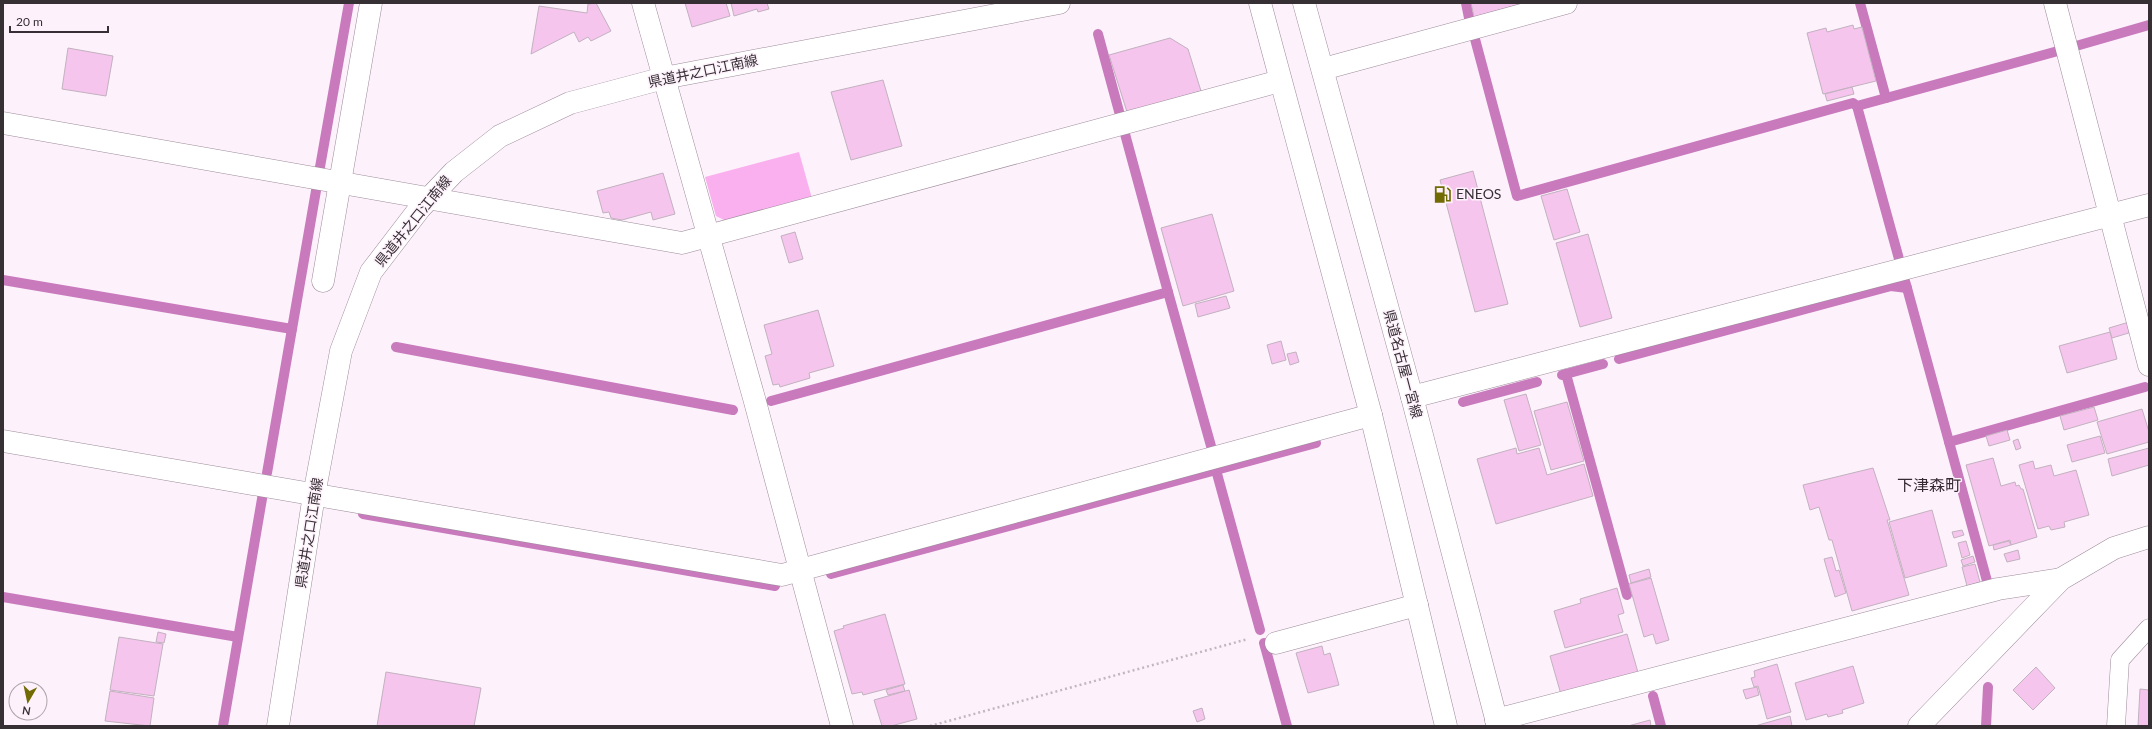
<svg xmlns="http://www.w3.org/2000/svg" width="2152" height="729" font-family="Lato,'Noto Sans JP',sans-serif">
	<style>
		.green { fill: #faafee }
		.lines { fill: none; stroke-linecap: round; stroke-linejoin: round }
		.stream { stroke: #c87abd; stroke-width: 10 }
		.building { fill: #f6c5ee; stroke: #c2b1bf }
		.lane-casing { stroke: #9d8c9a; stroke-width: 19 }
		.street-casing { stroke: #9d8c9a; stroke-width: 23 }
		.secondary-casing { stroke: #9d8c9a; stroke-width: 23 }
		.path { stroke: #c1b7bf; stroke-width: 2.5; stroke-dasharray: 2 3; stroke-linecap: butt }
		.lane { stroke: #fff; stroke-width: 18 }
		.street { stroke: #fff; stroke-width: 22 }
		.secondary { stroke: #fff; stroke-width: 22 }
		.labels { text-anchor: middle; stroke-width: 3; stroke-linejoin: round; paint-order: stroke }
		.street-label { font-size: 14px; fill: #362f34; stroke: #fdf2fb }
		.poi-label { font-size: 14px; fill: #362f34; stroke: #fdf2fb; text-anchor: start }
		.quarter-label { font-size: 16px; fill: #382a35; stroke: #fdf2fb }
	</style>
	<rect width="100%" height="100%" fill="#fdf2fb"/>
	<!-- green -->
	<polygon class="green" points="799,152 813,202 732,224 716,216 705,177"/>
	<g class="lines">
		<!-- stream -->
		<g class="stream">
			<polyline points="1466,3 1469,18"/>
			<polyline points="1860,3 1886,98"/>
			<polyline points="1098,34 1120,115"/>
			<polyline points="1475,39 1517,196 1853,103 1857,106"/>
			<polyline points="2076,46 2149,25"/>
			<polyline points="320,167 349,3"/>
			<polyline points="1899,259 1857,106 2058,51"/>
			<polyline points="3,280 292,329"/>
			<polyline points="1907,288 1987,581"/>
			<polyline points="1168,292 1211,446"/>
			<polyline points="396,347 733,410"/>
			<polyline points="1619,359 1891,286 1907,288 1904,278"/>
			<polyline points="1566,374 1627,595"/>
			<polyline points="1562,375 1603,364"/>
			<polyline points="771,401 1168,292 1125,134"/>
			<polyline points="1463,402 1537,382"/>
			<polyline points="1949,442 2145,387"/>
			<polyline points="1216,470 1260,630"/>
			<polyline points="267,473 317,185"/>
			<polyline points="363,514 775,586"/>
			<polyline points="831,574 1316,443"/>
			<polyline points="3,597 238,637"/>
			<polyline points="1264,643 1287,726"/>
			<polyline points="1653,696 1661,726"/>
			<polyline points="223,726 263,493"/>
			<polyline points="1986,726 1988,687"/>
		</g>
	</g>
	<!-- building -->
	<g class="building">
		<polygon points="596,3 611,31 591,41 588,37 579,42 574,32 531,54 539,6 587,13 588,4"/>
		<polygon points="685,3 726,3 730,16 692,27"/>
		<polygon points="731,3 767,3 769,9 758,12 757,9 734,16"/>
		<polygon points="1471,3 1524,3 1474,17"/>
		<polygon points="1853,25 1854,29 1862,27 1876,81 1823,94 1807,33 1826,28 1827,32"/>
		<polygon points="1170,38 1188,49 1201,91 1127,112 1109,55"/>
		<polygon points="68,48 113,56 106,96 62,89"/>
		<polygon points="883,80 902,146 851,160 831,92"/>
		<polygon points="1852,87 1854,94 1827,101 1825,94"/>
		<polygon points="1473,171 1508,304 1475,312 1440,180"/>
		<polygon points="663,173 675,214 653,220 651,212 622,220 611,218 609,212 603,213 597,191"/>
		<polygon points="1567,189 1580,232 1554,240 1541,196"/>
		<polygon points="1212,214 1234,291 1183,306 1161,228"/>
		<polygon points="795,232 803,259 789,263 781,236"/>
		<polygon points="1588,234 1612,318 1580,327 1556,243"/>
		<polygon points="1226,296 1230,308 1198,317 1195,304"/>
		<polygon points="818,310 834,366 809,373 810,378 780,387 779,384 773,385 765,356 772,354 764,325"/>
		<polygon points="2129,322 2132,332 2112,338 2109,328"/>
		<polygon points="2110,332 2117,359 2067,373 2059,346"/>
		<polygon points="1281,341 1286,360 1272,364 1267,345"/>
		<polygon points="1296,352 1299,362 1290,365 1287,354"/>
		<polygon points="1526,394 1541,445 1519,451 1504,400"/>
		<polygon points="1567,402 1584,461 1551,470 1534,411"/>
		<polygon points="2094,407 2098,420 2064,430 2060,416"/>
		<polygon points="2142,409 2149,432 2149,442 2107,454 2097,422"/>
		<polygon points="2007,430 2010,440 1989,446 1986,436"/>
		<polygon points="2100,436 2105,453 2072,462 2067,445"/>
		<polygon points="2018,439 2021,448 2016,450 2013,441"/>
		<polygon points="1516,448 1517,454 1539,448 1547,475 1584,464 1593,496 1496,524 1477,459"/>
		<polygon points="2149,448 2149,465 2112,476 2108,459"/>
		<polygon points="1993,458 2001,486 2015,482 2016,486 2019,485 2021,489 2023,489 2037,537 2011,545 2010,540 1989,546 1966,465"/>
		<polygon points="2033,461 2035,469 2051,465 2054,476 2076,470 2089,515 2064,522 2065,527 2051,530 2049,526 2038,529 2019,465"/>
		<polygon points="1873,468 1890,520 1887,520 1909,595 1852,611 1832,540 1829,540 1819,507 1810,510 1803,485"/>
		<polygon points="1932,510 1947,566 1905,578 1889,522"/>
		<polygon points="1962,530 1964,535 1954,538 1952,532"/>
		<polygon points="1966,541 1970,555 1962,558 1958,543"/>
		<polygon points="2009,541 2011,545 1994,550 1993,545"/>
		<polygon points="2018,550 2020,559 2007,562 2004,554"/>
		<polygon points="1973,556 1975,562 1963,566 1961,560"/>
		<polygon points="1832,557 1836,571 1839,570 1846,593 1835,597 1824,559"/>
		<polygon points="1975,564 1980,582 1967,586 1962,567"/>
		<polygon points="1649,569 1651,577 1631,583 1629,575"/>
		<polygon points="1651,578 1669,640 1656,644 1653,634 1644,637 1629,584"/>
		<polygon points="1617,588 1624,613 1618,615 1623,632 1565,648 1554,611 1581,603 1580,599"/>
		<polygon points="885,614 905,684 863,695 862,692 852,694 834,631 844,628 843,626"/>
		<polygon points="158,632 166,634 164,643 156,642"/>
		<polygon points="1627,634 1639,676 1562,698 1550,656"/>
		<polygon points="119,637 163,644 154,696 110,690"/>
		<polygon points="1322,646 1324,655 1330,653 1339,685 1308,693 1296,653"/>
		<polygon points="1777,664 1791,712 1767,719 1758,686 1754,687 1751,678 1755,677 1754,671"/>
		<polygon points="1853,666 1864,703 1842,710 1843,713 1828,717 1827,714 1806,720 1795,683"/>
		<polygon points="2036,667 2055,688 2033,710 2013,690"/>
		<polygon points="386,672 481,688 474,726 377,726"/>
		<polygon points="903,685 905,691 888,695 886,690"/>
		<polygon points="1757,687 1759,695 1746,699 1743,690"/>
		<polygon points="2140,689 2149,690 2149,726 2138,726"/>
		<polygon points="909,690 917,719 891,726 882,726 874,700"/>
		<polygon points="110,691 154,698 150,726 105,721"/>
		<polygon points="1202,708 1205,719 1197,722 1193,711"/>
		<polygon points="1790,716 1792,726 1755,726"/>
		<polygon points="1650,720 1651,726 1628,726"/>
	</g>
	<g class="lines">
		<defs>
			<polyline id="lane" points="2116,726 2120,660 2149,628"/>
			<g id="street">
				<polyline points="643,3 754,398 842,726"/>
				<polyline points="2055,3 2149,365"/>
				<polyline points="1323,69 1566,3"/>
				<polyline points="3,123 682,243 1280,81"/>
				<polyline points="323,281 371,3"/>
				<polyline points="1412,397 2149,205"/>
				<polyline points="3,441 782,575 1371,415"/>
				<polyline points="1276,643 1417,605"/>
				<polyline points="1496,720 1998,589 2061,579"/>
				<polyline points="1919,726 2061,579 2114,548 2149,537"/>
			</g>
			<g id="secondary">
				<polyline points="1260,3 1371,415 1446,726"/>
				<polyline points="1304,3 1412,397 1498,726"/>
				<polyline points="278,726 314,495 341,351 371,272 420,208 454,172 500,136 570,103 664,78 1059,3"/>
			</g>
		</defs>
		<!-- lane casing -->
		<use href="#lane" class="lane-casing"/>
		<!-- street casing -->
		<use href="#street" class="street-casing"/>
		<!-- secondary casing -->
		<use href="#secondary" class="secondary-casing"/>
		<!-- path -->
		<polyline class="path" points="930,726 1248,639"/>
		<!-- lane -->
		<use href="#lane" class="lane"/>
		<!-- street -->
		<use href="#street" class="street"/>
		<!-- secondary -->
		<use href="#secondary" class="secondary"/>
	</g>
	<!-- icons -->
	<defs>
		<symbol id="fuel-bare" viewBox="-9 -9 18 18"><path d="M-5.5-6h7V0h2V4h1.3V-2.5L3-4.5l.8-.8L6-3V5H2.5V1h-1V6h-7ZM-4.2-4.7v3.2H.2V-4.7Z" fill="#726a02" stroke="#fdf2fb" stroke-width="2.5" paint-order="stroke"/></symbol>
	</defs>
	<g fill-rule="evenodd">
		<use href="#fuel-bare" x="1430" y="182" width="25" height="25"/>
	</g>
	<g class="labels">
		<!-- street labels -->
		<g class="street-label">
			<text transform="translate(703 71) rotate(-12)" y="5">県道井之口江南線</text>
			<text transform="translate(413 221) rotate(-51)" y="5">県道井之口江南線</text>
			<text transform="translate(1403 364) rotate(75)" y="5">県道名古屋一宮線</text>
			<text transform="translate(309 533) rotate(-81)" y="5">県道井之口江南線</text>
		</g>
		<!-- poi labels -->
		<g class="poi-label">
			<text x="1456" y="199">ENEOS</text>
		</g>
		<!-- quarter labels -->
		<g class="quarter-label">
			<text x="1929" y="491">下津森町</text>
		</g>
	</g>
	<!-- border -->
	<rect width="2152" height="729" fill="none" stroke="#362f34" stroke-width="8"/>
	<!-- north arrow -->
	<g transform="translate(28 701) rotate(189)"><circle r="19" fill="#fdf2fb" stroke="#ada4ab"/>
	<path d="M0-3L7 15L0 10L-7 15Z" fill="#726a02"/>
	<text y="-6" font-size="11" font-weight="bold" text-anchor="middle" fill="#362f34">N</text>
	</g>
	<!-- scale -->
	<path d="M10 26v6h98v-6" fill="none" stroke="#362f34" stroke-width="2"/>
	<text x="16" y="26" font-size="12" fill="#362f34" stroke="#fdf2fb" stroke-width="3" paint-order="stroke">20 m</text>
</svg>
